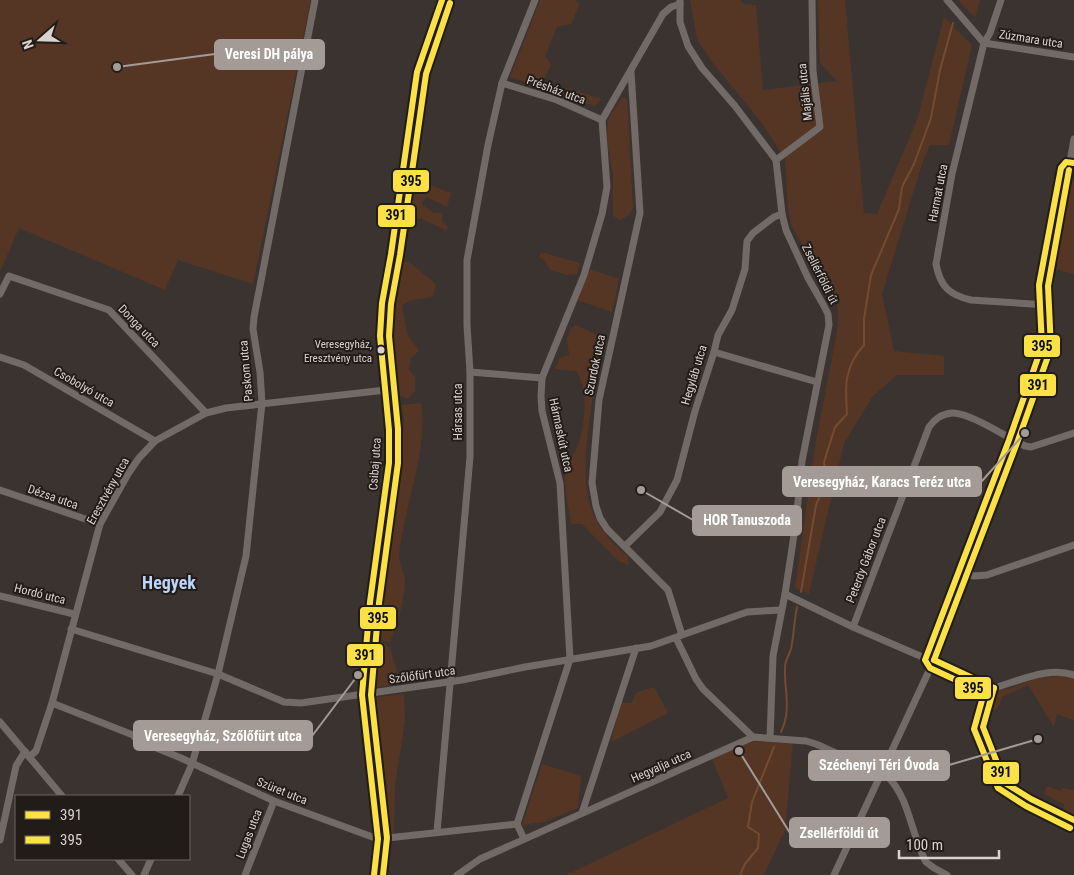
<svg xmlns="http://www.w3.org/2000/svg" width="1074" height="875" font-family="'Roboto Condensed',sans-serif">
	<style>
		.green { fill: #553625 }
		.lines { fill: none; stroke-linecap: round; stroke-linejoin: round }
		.stream { stroke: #744b31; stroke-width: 2 }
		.minor { stroke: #726a66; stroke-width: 7 }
		.bus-1-casing { stroke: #221c18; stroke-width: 10 }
		.bus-2-casing { stroke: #221c18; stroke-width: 10 }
		.bus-1 { stroke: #fbe143; stroke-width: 6 }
		.bus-2 { stroke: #fbe143; stroke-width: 6 }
		.bus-dot { fill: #dcd2cd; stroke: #221c18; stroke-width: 2 }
		.labels { text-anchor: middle; stroke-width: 4; stroke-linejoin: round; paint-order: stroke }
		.bus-label { font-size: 11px; fill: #dcd2cd; stroke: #221c18; text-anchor: end }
		.street-label { font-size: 12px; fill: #dcd2cd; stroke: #221c18 }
		.district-label { font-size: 18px; font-weight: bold; fill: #bdd4fb; stroke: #221c18 }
		.leader { fill: none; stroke: #a49a96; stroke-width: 2 }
		.callout-dot { fill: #a49a96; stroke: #221c18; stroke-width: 2 }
		.callout { fill: #a49a96; stroke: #a49a96; stroke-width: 2 }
		.callout-label { font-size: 14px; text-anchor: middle; font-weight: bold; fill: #fff }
		.line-badge { stroke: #221c18; stroke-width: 2 }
		.pale-badge-label { font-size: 14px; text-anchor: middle; font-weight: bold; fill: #111 }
	</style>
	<rect width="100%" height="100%" fill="#3b332f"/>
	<!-- green -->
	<g class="green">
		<polygon points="0,0 311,0 253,284 178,260 165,290 19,228 0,272"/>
		<polygon points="540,0 574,0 580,3 571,24 557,27 545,56 551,65 541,87 510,77"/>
		<polygon points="690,0 740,0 744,4 756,5 763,90 837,81 820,63 818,3 818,0 845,0 864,213 877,214 917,120 944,17 972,45 949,145 930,145 922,164 882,294 894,351 944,356 944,375 897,375 873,396 844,443 809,594 795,588 816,441 838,326 838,308 830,292 791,225 788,208 785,159 762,123 712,62 697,39"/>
		<polygon points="958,0 980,0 975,18"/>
		<polygon points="567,88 601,99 595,106 560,95"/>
		<polygon points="622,97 627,99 633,208 629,215 620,220 613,216 613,176 607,142 608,119"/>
		<polygon points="412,178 451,193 447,207 426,197 421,204 434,213 442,213 442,222 448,226 447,231 422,219 404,217"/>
		<polygon points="1071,180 1074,181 1074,274 1055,269"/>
		<polygon points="541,252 580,263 577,274 567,275 550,270 544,260 539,258"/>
		<path d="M396,262H409L436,284L433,297L412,300L402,305L407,334L419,351L411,358L409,370L415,377V391L408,399L396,394C381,352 388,305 396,262Z"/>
		<polygon points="590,269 619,279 612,312 577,300"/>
		<path d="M576,325L604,338C596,383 576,465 591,508C597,526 613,546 628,556L629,565L618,561L582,524H571C569,510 565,493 565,478C566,465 575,454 579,442C585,422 589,389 576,371L555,369L560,358L569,355L567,339L571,328Z"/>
		<path d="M421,403C429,450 403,508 399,556C399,564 405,573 405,582C404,602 398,623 390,642L381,640L383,643L390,648L397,671L391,680L394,685L371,688L375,662L379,646L373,635L380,626L374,612L382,566L389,563L381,542L383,518L393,481L395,449L402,442L404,420L402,405Z"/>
		<polygon points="1066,675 1074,678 1074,720 1057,714 1054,727 1028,685 1003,696 997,709 991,710 999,689 1009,689 1038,678"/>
		<polygon points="654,687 668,713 611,742 620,703 631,703 637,692"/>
		<polygon points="404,694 405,721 395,785 394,835 387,837 381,835 372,751 369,698"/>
		<polygon points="770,738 793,742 785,830 764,875 566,875 728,798 712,759 752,741"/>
		<polygon points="542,764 581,776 578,808 544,822 522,825"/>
		<polygon points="1046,786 1061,791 1062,788 1074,790 1074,815 1063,809 1064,804 1044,794"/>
	</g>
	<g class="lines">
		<!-- stream -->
		<g class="stream">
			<path d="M801,592L816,505L826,482L824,462L835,427L847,414C845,386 844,367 864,345V319L871,275L899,209L902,187L914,164L931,118L940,70L953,23"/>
			<path d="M781,732C792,709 784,691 785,667C785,661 789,655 791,649C794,635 794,621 797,607"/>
			<polyline points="740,875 745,864 758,848 759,834 748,827 752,802 774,747"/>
		</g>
		<!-- minor -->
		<g class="minor">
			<polyline points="947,0 984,43"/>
			<path d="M1001,0L990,33L984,43L952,174L936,264C940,286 949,295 971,300L1049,305"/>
			<polyline points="680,1 680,22 688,46 702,68 735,106 776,160 782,214 786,230 808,278 824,306 828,314 829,325 802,461 796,522 785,594 773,656 770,738"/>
			<polyline points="984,43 1074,57"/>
			<polyline points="631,72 640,213 599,400 592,483 596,506 600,518 607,529 668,590 682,635"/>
			<polyline points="502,83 557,100 602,120"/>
			<polyline points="776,160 820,127 813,71 812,0"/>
			<polyline points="0,294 9,276 109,310 206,413"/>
			<polyline points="714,352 817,382"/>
			<polyline points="0,357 24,365 155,441"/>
			<polyline points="470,372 542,378"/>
			<polyline points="0,490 100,524"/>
			<polyline points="625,546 660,512 677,480 695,411 714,352 718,335 732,310 745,269 747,241 753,233 774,217 782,214"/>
			<polyline points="966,574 974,576 987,575 1074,545"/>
			<polyline points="785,594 853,627 994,688"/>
			<polyline points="0,596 74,614"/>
			<path d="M853,627L929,427C935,419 941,414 952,413C969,412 1008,438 1025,446L1031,447L1074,433"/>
			<polyline points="71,629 218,674 284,702 301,703 462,680 525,667 651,646 747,612 781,610"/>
			<polyline points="676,638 696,679 703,689 753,737"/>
			<polyline points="994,688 983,727 1005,783 1031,799 1074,820"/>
			<path d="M994,688C1019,681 1049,666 1074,675"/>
			<polyline points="52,703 133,735 137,740 181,758 274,801 378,839 517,824"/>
			<polyline points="0,722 62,796"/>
			<polyline points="29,757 36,751 52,703 100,524 128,474 139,458 155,441 206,413 226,408 386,390"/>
			<polyline points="178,796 192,764 218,674 246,556 262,403 260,372 253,329 254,317 315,0"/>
			<polyline points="582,813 636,648"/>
			<polyline points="437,832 470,457 470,372 467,325 467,260 488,145 502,83 535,0"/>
			<polyline points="524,839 517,824 570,659 560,483 542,411 541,396 542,378 584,275 602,214 607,187 602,120 663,14 671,7 680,4"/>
			<polyline points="0,840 16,766 25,751"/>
			<polyline points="118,859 132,875"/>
			<polyline points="144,875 151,859"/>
			<polyline points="245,875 274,801"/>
			<polyline points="374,875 378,839 362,695 370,602 389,463 389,430 380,336 382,303 391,254 417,72 427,40 442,0"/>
			<path d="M457,875L480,859L753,737L806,741L816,744L887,776C910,798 911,835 926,862L934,868L947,875"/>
			<polyline points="834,875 934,660 1042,374 1051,348 1051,327 1048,286 1074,139"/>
		</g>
		<defs>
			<g id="bus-1">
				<polyline points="934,660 1017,443 1051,348 1048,286 1069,170"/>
				<polyline points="934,660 994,688"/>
				<polyline points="994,688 983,727 1005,783 1031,799 1074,820"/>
				<polyline points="374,875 378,839 362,695 370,602 389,463 389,430 380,336 382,303 391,254 417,72 442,0"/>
			</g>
			<g id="bus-2">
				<polyline points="1070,828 1026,806 998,788 974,729 984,693 930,668 925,660 1009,440 1042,346 1039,285 1061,168 1066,162 1074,163"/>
				<polyline points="383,875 387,838 371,695 379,603 398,463 398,429 389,336 391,304 400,255 426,74 450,3"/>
			</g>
		</defs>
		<!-- bus-1 casing -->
		<use href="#bus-1" class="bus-1-casing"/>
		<!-- bus-2 casing -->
		<use href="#bus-2" class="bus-2-casing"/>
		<!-- bus-1 -->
		<use href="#bus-1" class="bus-1"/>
		<!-- bus-2 -->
		<use href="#bus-2" class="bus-2"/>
	</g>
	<!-- markers -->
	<circle class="bus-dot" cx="381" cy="350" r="4.5"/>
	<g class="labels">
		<!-- bus labels -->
		<g class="bus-label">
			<text x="372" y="348">Veresegyház,<tspan x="372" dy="14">Eresztvény utca</tspan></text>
		</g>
		<!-- street labels -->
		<g class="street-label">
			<text transform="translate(1031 39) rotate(9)" y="4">Zúzmara utca</text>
			<text transform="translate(556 90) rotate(20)" y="4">Présház utca</text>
			<text transform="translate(805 92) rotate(-96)" y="4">Majális utca</text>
			<text transform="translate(938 193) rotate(-79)" y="4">Harmat utca</text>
			<text transform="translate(820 274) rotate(63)" y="4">Zsellérföldi út</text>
			<text transform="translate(139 326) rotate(46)" y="4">Donga utca</text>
			<text transform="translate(595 365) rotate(-78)" y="4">Szurdok utca</text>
			<text transform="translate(246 371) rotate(-95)" y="4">Paskom utca</text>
			<text transform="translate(694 375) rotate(-73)" y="4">Hegyláb utca</text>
			<text transform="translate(84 387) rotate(30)" y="4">Csobolyó utca</text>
			<text transform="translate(458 412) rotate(-90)" y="4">Hársas utca</text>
			<text transform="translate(561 435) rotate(78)" y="4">Hármaskút utca</text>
			<text transform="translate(375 464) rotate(-86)" y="4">Csibaj utca</text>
			<text transform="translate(108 491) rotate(-61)" y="4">Eresztvény utca</text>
			<text transform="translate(53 497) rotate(19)" y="4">Dézsa utca</text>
			<text transform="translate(866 560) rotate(-69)" y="4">Peterdy Gábor utca</text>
			<text transform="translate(40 594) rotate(14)" y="4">Hordó utca</text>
			<text transform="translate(422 675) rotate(-8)" y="4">Szőlőfürt utca</text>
			<text transform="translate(661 766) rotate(-24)" y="4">Hegyalja utca</text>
			<text transform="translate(282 791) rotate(22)" y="4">Szüret utca</text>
			<text transform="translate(249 834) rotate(-69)" y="4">Lugas utca</text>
		</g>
		<!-- district labels -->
		<g class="district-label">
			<text x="169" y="589">Hegyek</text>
		</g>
	</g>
	<!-- callouts -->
	<path class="leader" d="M117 67L215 54M1025 433L981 482M641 490L693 520M358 675L312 736M1038 739L949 765M739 751L790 833"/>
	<g class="callout-dot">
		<circle cx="117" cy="67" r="5"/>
		<circle cx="1025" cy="433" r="5"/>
		<circle cx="641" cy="490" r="5"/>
		<circle cx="358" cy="675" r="5"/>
		<circle cx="1038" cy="739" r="5"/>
		<circle cx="739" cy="751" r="5"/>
	</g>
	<g class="callout">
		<rect x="215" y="40" width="109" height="29" rx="5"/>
		<rect x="783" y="467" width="198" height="29" rx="5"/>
		<rect x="693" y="506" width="108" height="29" rx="5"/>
		<rect x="134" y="721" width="178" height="29" rx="5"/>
		<rect x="809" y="751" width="140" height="29" rx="5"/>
		<rect x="790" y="818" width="99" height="29" rx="5"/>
	</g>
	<g class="callout-label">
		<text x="269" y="59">Veresi DH pálya</text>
		<text x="882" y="487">Veresegyház, Karacs Teréz utca</text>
		<text x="747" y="525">HOR Tanuszoda</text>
		<text x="223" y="741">Veresegyház, Szőlőfürt utca</text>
		<text x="879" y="770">Széchenyi Téri Óvoda</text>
		<text x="839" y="838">Zsellérföldi út</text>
	</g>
	<g class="line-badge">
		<rect x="392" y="169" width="38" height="24" rx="5" fill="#fbe143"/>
		<rect x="377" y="204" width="39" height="24" rx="5" fill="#fbe143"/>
		<rect x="1023" y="334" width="38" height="24" rx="5" fill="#fbe143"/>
		<rect x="1019" y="373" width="38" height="24" rx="5" fill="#fbe143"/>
		<rect x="359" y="606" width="38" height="24" rx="5" fill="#fbe143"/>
		<rect x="346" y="643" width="38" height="24" rx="5" fill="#fbe143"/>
		<rect x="954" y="676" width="38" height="24" rx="5" fill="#fbe143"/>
		<rect x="982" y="761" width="38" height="24" rx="5" fill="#fbe143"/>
	</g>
	<g class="pale-badge-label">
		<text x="411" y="186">395</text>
		<text x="396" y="220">391</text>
		<text x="1042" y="351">395</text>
		<text x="1038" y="390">391</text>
		<text x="378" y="623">395</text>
		<text x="365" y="660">391</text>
		<text x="973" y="693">395</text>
		<text x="1001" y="777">391</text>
	</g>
	<!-- legend -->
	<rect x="15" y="795" width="175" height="65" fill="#221c18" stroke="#6c6560"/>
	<rect x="25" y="811" width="25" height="8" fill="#fbe143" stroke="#6c6560"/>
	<text x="60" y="820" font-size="15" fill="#dcd2cd">391</text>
	<rect x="25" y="836" width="25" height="8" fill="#fbe143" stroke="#6c6560"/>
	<text x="60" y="845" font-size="15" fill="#dcd2cd">395</text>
	<!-- north arrow -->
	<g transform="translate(40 40) rotate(250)" stroke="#221c18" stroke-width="4" paint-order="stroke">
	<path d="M0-4L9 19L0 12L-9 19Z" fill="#dcd2cd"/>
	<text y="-8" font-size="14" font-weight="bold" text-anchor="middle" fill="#dcd2cd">N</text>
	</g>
	<!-- scale -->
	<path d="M899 850v8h100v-8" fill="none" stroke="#dcd2cd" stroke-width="2.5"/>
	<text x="906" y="850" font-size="15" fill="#dcd2cd" stroke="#221c18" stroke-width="4" paint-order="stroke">100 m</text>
</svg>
